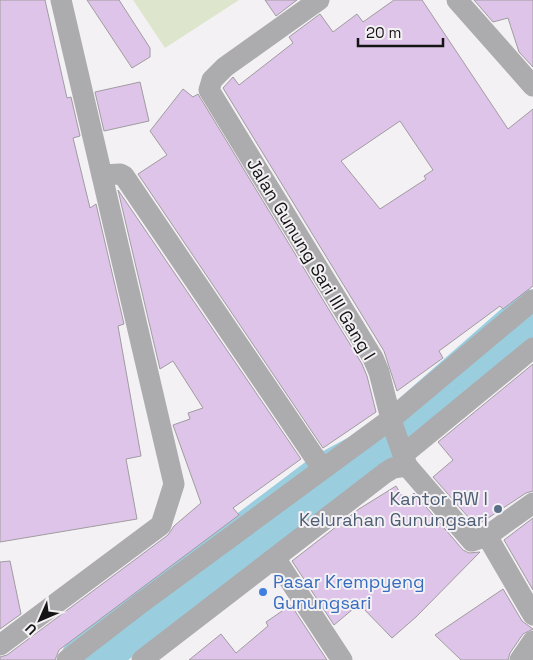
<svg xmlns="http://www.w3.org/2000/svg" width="533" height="660" font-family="'Space Grotesk',sans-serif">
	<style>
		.green { fill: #dde6cc }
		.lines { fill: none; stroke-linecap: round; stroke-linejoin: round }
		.river { stroke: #9acedf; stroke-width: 51 }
		.building { fill: #dfc4e9; stroke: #9f9ca0; fill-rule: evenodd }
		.minor { stroke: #acabad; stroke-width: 21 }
		.service-dot { fill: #5c6f8a; stroke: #f4f1f5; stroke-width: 2 }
		.shop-dot { fill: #3f7fe0; stroke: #f4f1f5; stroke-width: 2 }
		.labels { text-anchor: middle; stroke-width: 4; stroke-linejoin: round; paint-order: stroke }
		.street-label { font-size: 18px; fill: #161516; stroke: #f4f1f5 }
		.service-label { font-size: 18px; fill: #4e5e75; stroke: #f4f1f5; text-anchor: end }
		.shop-label { font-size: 18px; fill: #366cbe; stroke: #f4f1f5; text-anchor: start }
	</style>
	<rect width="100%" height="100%" fill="#f4f1f5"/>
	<!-- green -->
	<polygon class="green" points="133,0 239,0 165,48"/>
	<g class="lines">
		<!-- river -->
		<polyline class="river" points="86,660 325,479 379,450 533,315"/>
	</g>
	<!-- building -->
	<g class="building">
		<polygon points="0,0 45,0 67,98 71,97 80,136 73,138 90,208 96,204 124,324 118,326 141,456 126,459 137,519 0,542"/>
		<polygon points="87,0 119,0 150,48 150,57 132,68"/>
		<polygon points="265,0 297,0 276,16"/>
		<path d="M394,0H422L508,129L533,109V286L503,309L500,306L439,351L443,358L397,391L384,351L223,88L233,77L239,85L293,43L289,37L320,14L333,32L357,14L363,22ZM400,121L433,170L424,176L426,179L380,209L341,161Z"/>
		<polygon points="474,0 533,0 533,67 519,52 508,18 493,22"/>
		<polygon points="140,82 149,121 104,131 95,92"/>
		<polygon points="183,89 193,97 198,94 362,364 367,376 376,412 323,448 138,174 167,155 150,131"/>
		<polygon points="118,190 301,459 233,508 239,515 59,650 55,660 0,660 0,657 7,655 168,535 174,526 201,503 173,425 190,419 188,413 203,408 173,361 160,369"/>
		<polygon points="533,364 533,491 526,493 476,526 433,477 453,460 438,442"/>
		<polygon points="396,486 405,501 414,493 463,550 469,553 480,552 416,617 392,638 359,604 334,625 292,561 359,509"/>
		<polygon points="533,518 533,590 504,540"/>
		<polygon points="10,561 21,614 0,629 0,562"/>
		<polygon points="503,589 522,621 533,629 523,634 510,653 508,660 461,660 435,635"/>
		<polygon points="291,605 327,660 189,660 221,634 236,653 268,626 266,622"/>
	</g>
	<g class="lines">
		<!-- minor -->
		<g class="minor">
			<polyline points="319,0 225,67 212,80 209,90 373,358 379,372 392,423 407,466 472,541 487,536 533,503"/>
			<polyline points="457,0 533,86"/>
			<polyline points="102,175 120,174 124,176 322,468"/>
			<polyline points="404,454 533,348"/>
			<polyline points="487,536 533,615"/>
			<polyline points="275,558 342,660"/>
			<polyline points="0,645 161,525 174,484 61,0"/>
			<polyline points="67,660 141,603 391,419 533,300"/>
			<polyline points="142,660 385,473 393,468 407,466"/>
			<polyline points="520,660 533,641"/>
		</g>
	</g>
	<!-- markers -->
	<circle class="service-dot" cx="498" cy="509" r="5"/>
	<circle class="shop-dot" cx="263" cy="592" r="5"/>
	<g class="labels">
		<!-- street labels -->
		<g class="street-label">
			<text transform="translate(311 259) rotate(59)" y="6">Jalan Gunung Sari III Gang I</text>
		</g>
		<!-- service labels -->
		<g class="service-label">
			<text x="488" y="505">Kantor RW I<tspan x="488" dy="21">Kelurahan Gunungsari</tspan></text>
		</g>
		<!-- shop labels -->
		<g class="shop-label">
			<text x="273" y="588">Pasar Krempyeng<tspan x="273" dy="21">Gunungsari</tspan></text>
		</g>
	</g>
	<!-- north arrow -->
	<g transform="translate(40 620) rotate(225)" stroke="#f4f1f5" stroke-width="4" paint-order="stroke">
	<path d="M0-4L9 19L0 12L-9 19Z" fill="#161516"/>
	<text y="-8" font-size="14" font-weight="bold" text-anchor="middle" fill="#161516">U</text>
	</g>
	<!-- scale -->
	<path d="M358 38v8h85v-8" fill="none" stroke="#161516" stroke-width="2.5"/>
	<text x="366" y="38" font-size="15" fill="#161516" stroke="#f4f1f5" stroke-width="4" paint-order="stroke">20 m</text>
</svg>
